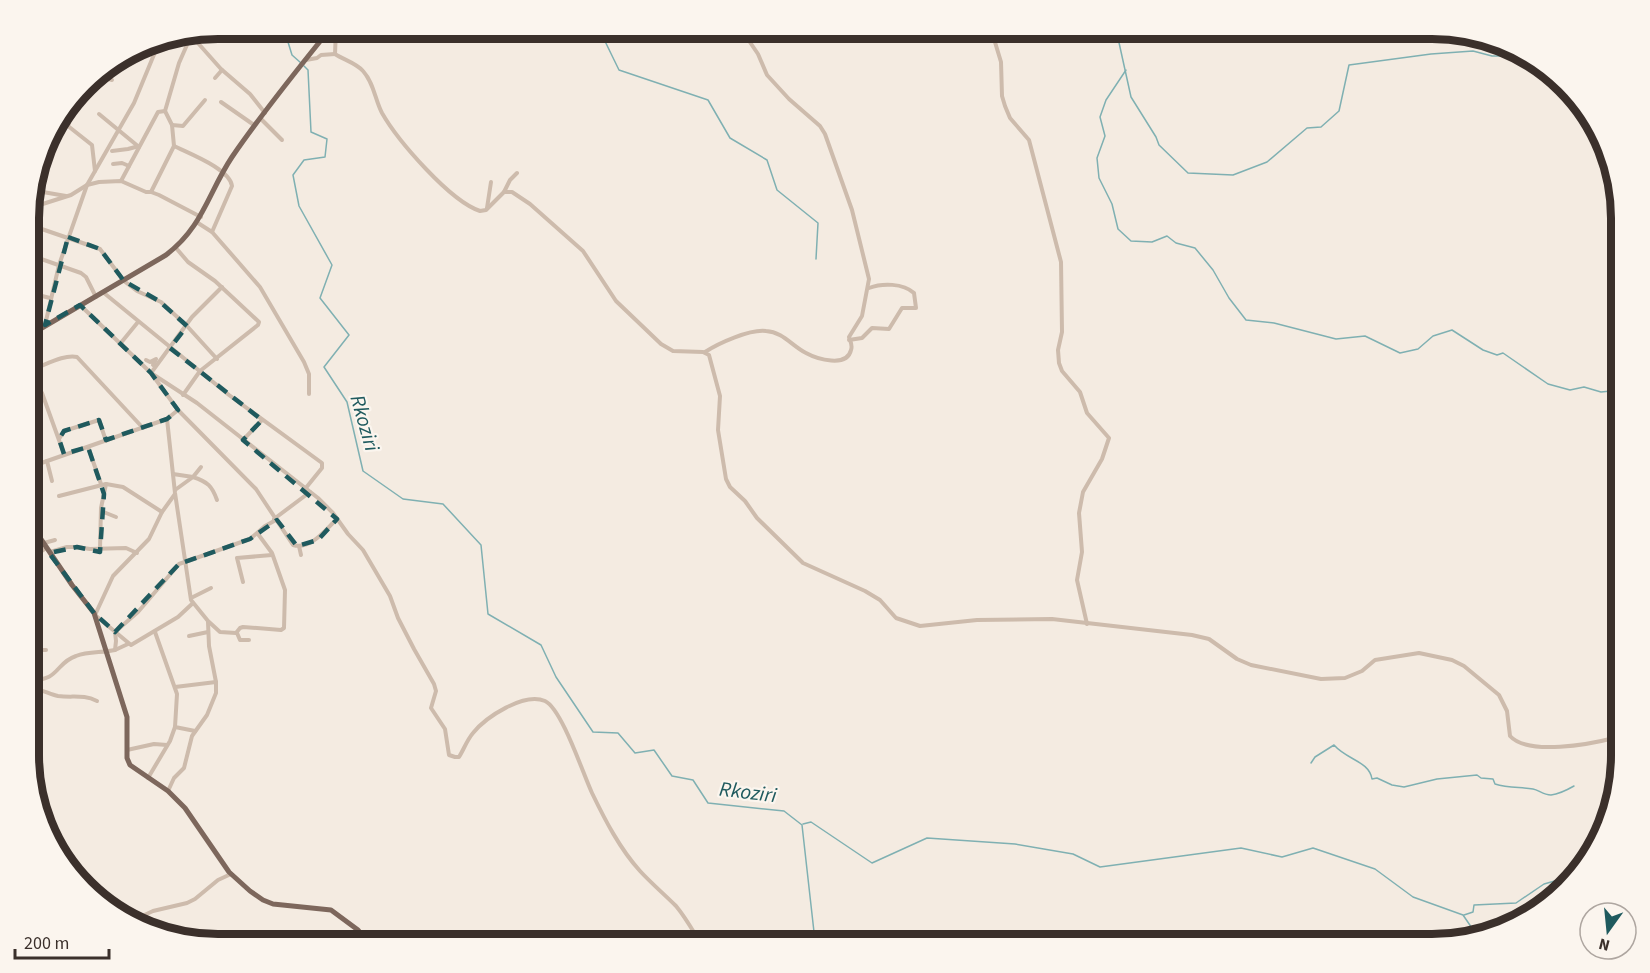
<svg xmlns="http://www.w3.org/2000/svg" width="1650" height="973" font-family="'Source Sans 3',sans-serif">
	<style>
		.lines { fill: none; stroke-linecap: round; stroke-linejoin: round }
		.stream { stroke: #7fb0b2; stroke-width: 1.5 }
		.minor { stroke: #cdbbac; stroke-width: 4 }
		.major { stroke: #7d675c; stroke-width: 5 }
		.marked { fill: none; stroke: #1f5a5e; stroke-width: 4.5; stroke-dasharray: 12 8; stroke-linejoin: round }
		.labels { text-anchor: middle; stroke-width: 4.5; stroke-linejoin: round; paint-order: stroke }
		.water-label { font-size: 21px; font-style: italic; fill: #1f5a5e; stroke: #fbf5ee }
		.rim { fill: none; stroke: #3b302b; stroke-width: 8 }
	</style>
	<rect width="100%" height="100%" fill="#f4ebe1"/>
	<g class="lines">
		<!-- stream -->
		<g class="stream">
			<polyline points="284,29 292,55 301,63"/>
			<polyline points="1116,29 1131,97 1156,137 1159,145 1188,173 1233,175 1267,162 1307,128 1321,127 1339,111 1349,65 1431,54 1473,51 1492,56 1529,56"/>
			<polyline points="600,31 619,70 708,100 730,138 767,160 777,190 818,223 816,259"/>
			<polyline points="304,66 308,70 311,132 327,139 325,157 304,160 293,175 299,206 332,265 320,298 349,335 324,367 347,402 363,471 403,499 443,504 481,545 488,614 541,645 556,677 593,732 618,733 635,753 654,750 672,776 693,780 708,803 784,811 802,825 814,932 829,944"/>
			<polyline points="1126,70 1106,100 1100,117 1105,136 1097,158 1099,178 1112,204 1118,229 1131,241 1152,242 1167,236 1176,243 1195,248 1213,270 1229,298 1246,320 1274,323 1336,339 1365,336 1400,353 1418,349 1433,336 1452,330 1483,350 1497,355 1503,353 1548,384 1570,390 1584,387 1601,392 1611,391 1621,408"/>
			<path d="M1311,763L1315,757L1334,745C1347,760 1369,761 1372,779L1377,778L1392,785L1404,787L1437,779L1477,775L1481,778L1493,779L1495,784C1508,788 1519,787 1533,789C1539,790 1543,795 1551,795C1559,794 1567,790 1574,786"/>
			<polyline points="803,824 811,822 872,863 927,838 1015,844 1073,854 1100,867 1241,848 1282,857 1313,848 1375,869 1413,897 1463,915 1476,934"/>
			<polyline points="1464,915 1473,912 1474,905 1516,903 1544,884 1569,877"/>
		</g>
		<!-- minor -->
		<g class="minor">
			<path d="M336,29L335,54C344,60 356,63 363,71C374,83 375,100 382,113C398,141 450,201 480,211L486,210L504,192H512L530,204L583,251L616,301L661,344L673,351L703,352L709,355L720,396L718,430L726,479L730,487L745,501L757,518L803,563L865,591L880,600L896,618L920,626L977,620L1052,619L1192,635L1209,639L1237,659L1251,665L1321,679L1345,678L1362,671L1375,660L1419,653L1452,660L1464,666L1499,695L1507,711L1510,736C1528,756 1591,744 1614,738L1621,739"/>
			<polyline points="594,29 596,30 601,29"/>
			<polyline points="991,29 1001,62 1002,96 1005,106 1010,118 1029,140 1061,262 1062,332 1058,350 1059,363 1062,371 1080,392 1087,413 1109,438 1102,459 1083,492 1079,513 1082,552 1077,580 1087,624"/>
			<polyline points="184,35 197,42 221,69 250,94 265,113"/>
			<polyline points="306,60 317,58 321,55 335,54"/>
			<polyline points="95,75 112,80"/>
			<polyline points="215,78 222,70"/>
			<polyline points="77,96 68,126 92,145 95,171"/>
			<polyline points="221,102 254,125"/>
			<polyline points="165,111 172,125 174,146"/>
			<polyline points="99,114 139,147"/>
			<polyline points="261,119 282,140"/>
			<polyline points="172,125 183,126 205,100"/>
			<polyline points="112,151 128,149 139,146"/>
			<polyline points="113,164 122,163 129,166"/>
			<polyline points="121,181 158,112 165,111 179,63 190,38"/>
			<polyline points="31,190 66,196"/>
			<path d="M151,192L174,146C190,154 230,169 232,186L212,232"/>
			<polyline points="504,192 510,180 517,173"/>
			<polyline points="30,208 71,195 87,185 99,182 121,181 146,192 151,192 159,195 201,217"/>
			<polyline points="487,208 491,182"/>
			<polyline points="198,223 212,232 260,287 304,362 309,374 309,394"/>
			<polyline points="30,225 100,249 124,281 137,291 161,302 187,326 217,359"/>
			<polyline points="176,248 188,262 215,281 259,322 258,325 200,371 183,395"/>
			<polyline points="30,255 81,273 86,277 96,297"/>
			<path d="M222,287L192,317L151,373L178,410L256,489L293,545C311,550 325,530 337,519"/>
			<polyline points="30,293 50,298"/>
			<polyline points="104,293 229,395 322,463 322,468 305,489"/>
			<path d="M80,305L151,373L197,403L318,498L333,513L348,534L363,550L390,596L398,618L414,649L434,684L436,691L431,708L445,729L449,755L455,757H459C464,749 467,740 473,733C486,717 524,692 545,701C562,709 583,774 592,793C605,820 620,849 640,871C651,883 664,894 676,906C686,918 693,931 701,944"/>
			<polyline points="45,325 59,265 87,185 134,103 160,40"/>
			<path d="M849,340L862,338L872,328L889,329L902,308H916L914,293C903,283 882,283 869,288"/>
			<polyline points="120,344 138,322"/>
			<path d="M705,352C719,343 750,329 766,331C783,332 792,346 806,353C817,359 847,368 851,350C853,345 850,341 849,337L862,316L869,279L852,210L825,134L820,126L789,99L767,75L758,54L741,29"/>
			<polyline points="146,360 150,362 156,359 153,365"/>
			<path d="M30,370C44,366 63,354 77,357L143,428"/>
			<polyline points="30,377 42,393 64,454"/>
			<polyline points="167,419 175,493 191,600 208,621 220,632 236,633 240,628 243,627 281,630 284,628 285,590 272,553 258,534"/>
			<polyline points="59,439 64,431 99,420 106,441"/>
			<polyline points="243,440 262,420"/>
			<polyline points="88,447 101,484"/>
			<polyline points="47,461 52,481"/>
			<polyline points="30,467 167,419 178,410"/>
			<path d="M201,467L193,477C208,482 212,486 217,500"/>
			<polyline points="173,474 193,477 175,490"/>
			<polyline points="59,496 106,484 123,487 162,512"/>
			<polyline points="101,511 116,517"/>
			<polyline points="274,519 310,492"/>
			<polyline points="44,543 55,540"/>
			<polyline points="299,546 301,555"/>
			<polyline points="100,549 101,508 106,484"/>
			<polyline points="50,552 67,547 77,547 90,549 126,548 137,553"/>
			<polyline points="30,560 46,548"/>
			<polyline points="243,582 237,558 272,555"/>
			<polyline points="191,598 211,588"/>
			<polyline points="95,615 113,576 149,539 162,512 175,494"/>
			<polyline points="95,615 131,645 178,617 193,603"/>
			<polyline points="155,632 177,694 175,727 195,731"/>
			<polyline points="237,633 240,640 249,640"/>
			<polyline points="189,636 208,632"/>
			<polyline points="30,645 40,650 46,650"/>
			<polyline points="115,650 128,644"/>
			<path d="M30,680C60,681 55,663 76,656C88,651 102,653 115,650L116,641L115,632L138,612L179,564L250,539L265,526L276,520"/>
			<polyline points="175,687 216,682"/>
			<path d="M30,689C41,688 48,694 58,696C73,698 83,694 97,701"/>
			<polyline points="127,750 154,744 167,745"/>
			<polyline points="148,778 170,741 175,727"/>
			<polyline points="168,791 174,778 184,768 192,736 207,715 216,693 216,682 209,646 208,622"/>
			<polyline points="126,920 138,918 153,911 187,903 195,899 218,880 231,874"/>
		</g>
		<!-- major -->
		<g class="major">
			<path d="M30,335L166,255C203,227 208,193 232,157C262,113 297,70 330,29"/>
			<polyline points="30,523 72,585 94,613 127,717 127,758 130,765 168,791 185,808 229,872 250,891 263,900 273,904 331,910 358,930 369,944"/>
		</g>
	</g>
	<!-- marked area -->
	<path class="marked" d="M68,237L100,249L124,281L159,301L187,326L170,348L262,420L243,440L337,519L318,540L297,546L277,520L250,539L179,564L115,632L94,613L49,553L77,547L100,552L104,494L88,447L64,454L59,439L64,431L99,420L106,440L167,419L178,410L151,373L80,305L45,325Z"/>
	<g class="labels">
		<!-- water labels -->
		<g class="water-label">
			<text transform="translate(365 423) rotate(74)" y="7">Rkoziri</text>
			<text transform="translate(748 792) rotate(7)" y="7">Rkoziri</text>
		</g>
	</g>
	<!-- crop -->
	<path d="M0 0H1650V973H0ZM218 39H1432A179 179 0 0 1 1611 218V755A179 179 0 0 1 1432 934H218A179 179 0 0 1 39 755V218A179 179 0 0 1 218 39Z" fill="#fbf5ee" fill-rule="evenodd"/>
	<path class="rim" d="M218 39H1432A179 179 0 0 1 1611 218V755A179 179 0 0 1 1432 934H218A179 179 0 0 1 39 755V218A179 179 0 0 1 218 39Z"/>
	<!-- north arrow -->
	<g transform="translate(1608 931) rotate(195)"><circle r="28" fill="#fbf5ee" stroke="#aea6a0" stroke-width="1.5"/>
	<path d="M0-4.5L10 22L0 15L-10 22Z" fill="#1f5a5e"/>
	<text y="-9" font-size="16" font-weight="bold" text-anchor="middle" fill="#3b302b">N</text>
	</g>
	<!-- scale -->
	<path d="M15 949v9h94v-9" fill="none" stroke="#3b302b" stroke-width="3"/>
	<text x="24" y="949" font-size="18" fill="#3b302b" stroke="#fbf5ee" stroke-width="4.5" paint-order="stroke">200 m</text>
</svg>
